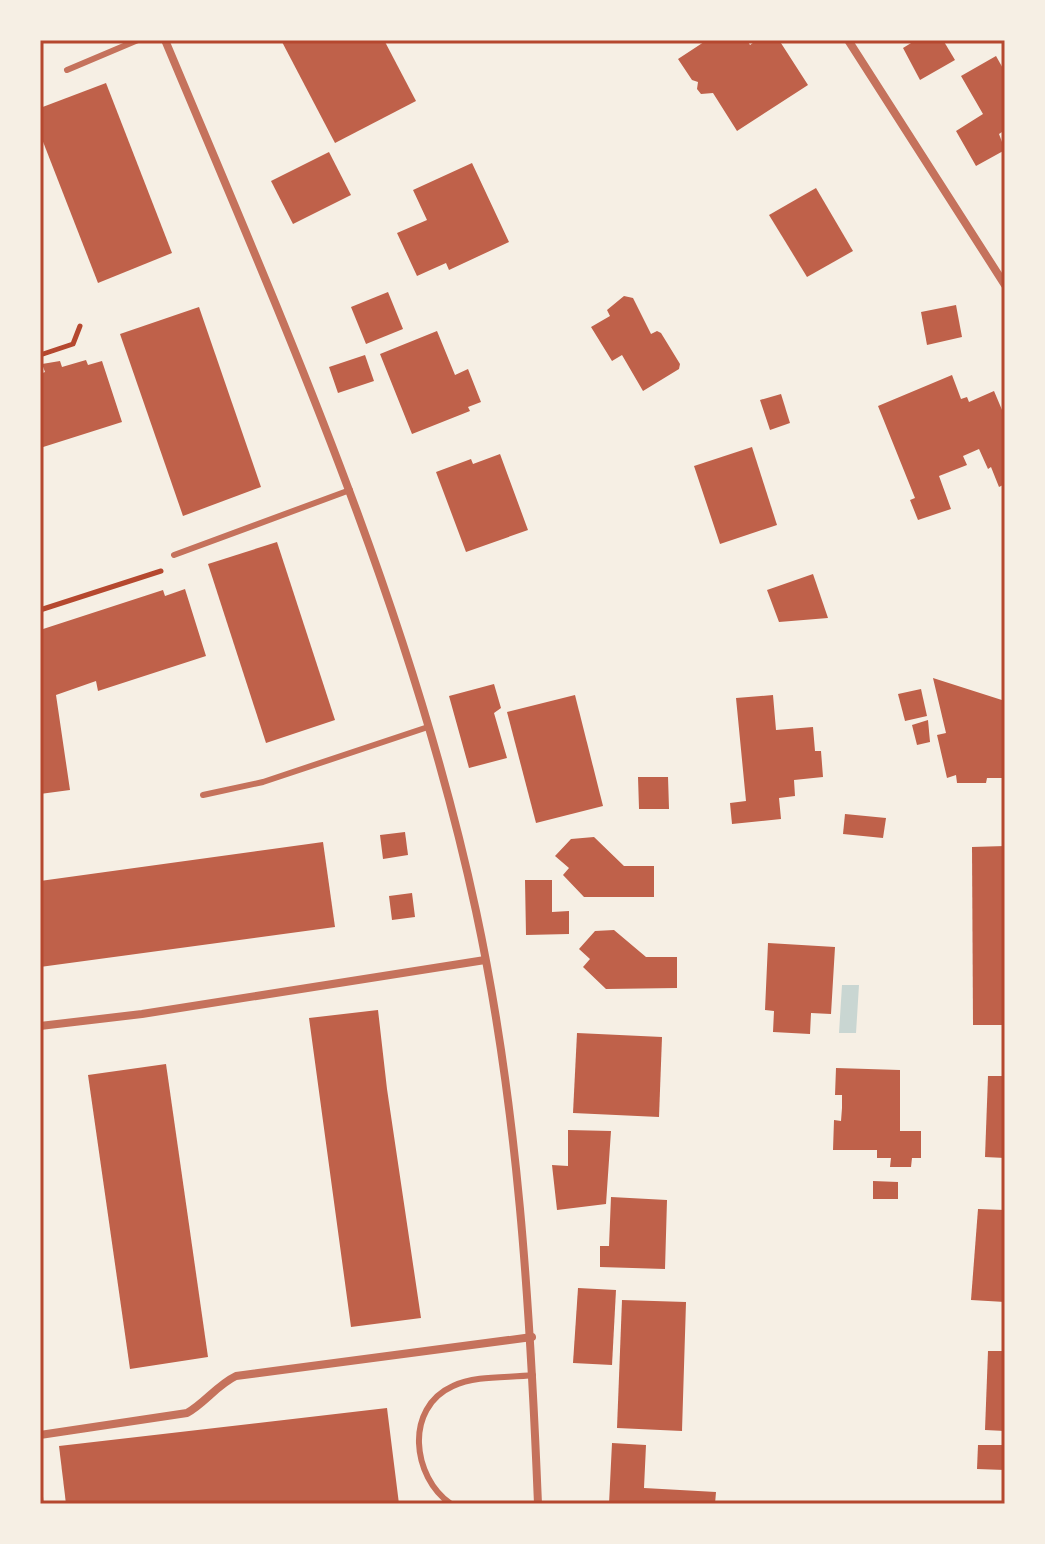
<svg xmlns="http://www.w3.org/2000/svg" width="1045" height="1544" font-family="Signika,sans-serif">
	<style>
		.water { fill: #c9d6d2 }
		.building { fill: #bf614a }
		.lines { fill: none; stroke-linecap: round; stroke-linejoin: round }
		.path { stroke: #b5482f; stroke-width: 5 }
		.service { stroke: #c5725c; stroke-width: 6 }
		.minor { stroke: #c5725c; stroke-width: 8 }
		.neatline { fill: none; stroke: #b5482f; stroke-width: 3 }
	</style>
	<rect width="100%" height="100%" fill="#f6efe4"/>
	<!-- water -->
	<polygon class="water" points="842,985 859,985 856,1033 839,1033"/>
	<!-- building -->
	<g class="building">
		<polygon points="281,40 384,40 416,101 335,143"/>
		<polygon points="707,40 747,40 750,45 757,40 779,40 808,85 737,131 713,93 701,94 697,89 698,82 692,80 678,59"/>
		<polygon points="916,40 943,40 955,60 920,80 903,48"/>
		<polygon points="996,56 1005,72 1005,130 999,134 1005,150 976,166 956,131 983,114 961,76"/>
		<polygon points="106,83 172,253 98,283 40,134 40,108"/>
		<polygon points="329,152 351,195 293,224 271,181"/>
		<polygon points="472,163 509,242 449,270 446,263 417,276 397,233 427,220 413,190"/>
		<polygon points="816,188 853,251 807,277 769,215"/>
		<polygon points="388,292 403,329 366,344 351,307"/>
		<polygon points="624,296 633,298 651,334 657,331 661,333 680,364 679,369 643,391 622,355 612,361 591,327 610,316 607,310"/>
		<polygon points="956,305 962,337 927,345 921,312"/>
		<polygon points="199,307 261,487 183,516 120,334"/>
		<polygon points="437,331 455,375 468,369 481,402 468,407 470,411 412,434 380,354"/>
		<polygon points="365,355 374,381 338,393 329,367"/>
		<polygon points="86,360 88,365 102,361 122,422 40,448 40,374 45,372 42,364 60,361 62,367"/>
		<polygon points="952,375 961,399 967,397 969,402 994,391 1005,417 1005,484 999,487 991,467 988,469 979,449 963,456 967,465 939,476 951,509 918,520 910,500 915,498 878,406"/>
		<polygon points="781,394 790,423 770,430 760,400"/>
		<polygon points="752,447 777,525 720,544 694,466"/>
		<polygon points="500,454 528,530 466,552 436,472 471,459 473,464"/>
		<polygon points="277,542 335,720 266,743 208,564"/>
		<polygon points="813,574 828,618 779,622 767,590"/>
		<polygon points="185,589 206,656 98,691 96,681 56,695 70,790 40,794 40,630 163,590 165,596"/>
		<polygon points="933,678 1005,701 1005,778 987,778 986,783 957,783 956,775 947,778 937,735 946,733"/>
		<polygon points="494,684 501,708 494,713 507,758 469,768 449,696"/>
		<polygon points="921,689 927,716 905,721 898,694"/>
		<polygon points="575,695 603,806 536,823 507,712"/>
		<polygon points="773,695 776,730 813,727 815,751 821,751 823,777 794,780 795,796 779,798 781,819 732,824 730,803 746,801 736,698"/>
		<polygon points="928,720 930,742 917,745 912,725"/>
		<polygon points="638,777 668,777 669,809 639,809"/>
		<polygon points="845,814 886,818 883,838 843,834"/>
		<polygon points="405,832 408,855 383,859 380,835"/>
		<polygon points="594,837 624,866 654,866 654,897 584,897 563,875 569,868 555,856 571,839"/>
		<polygon points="323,842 335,927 40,967 40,881"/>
		<polygon points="1005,846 1005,1025 973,1025 972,847"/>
		<polygon points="525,880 552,880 552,912 569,911 569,934 526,935"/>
		<polygon points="412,893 415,917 392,920 389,896"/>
		<polygon points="614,930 646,957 677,957 677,988 606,989 583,967 590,959 579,949 595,931"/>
		<polygon points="768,943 835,947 831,1014 811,1013 810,1034 773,1032 774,1011 765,1010"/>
		<polygon points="378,1010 387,1089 421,1318 351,1327 309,1018"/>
		<polygon points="577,1033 662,1037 659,1117 573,1113"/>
		<polygon points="166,1064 208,1357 130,1369 88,1075"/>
		<polygon points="836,1068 900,1070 900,1131 921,1131 921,1158 912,1158 911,1167 890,1167 891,1158 877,1158 877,1150 833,1150 834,1120 841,1121 842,1108 842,1095 835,1095"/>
		<polygon points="988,1076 1005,1076 1005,1158 985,1157"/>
		<polygon points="568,1130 611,1131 606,1204 557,1210 552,1165 568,1166"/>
		<polygon points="873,1181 898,1182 898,1199 873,1199"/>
		<polygon points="611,1197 667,1200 665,1269 600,1267 600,1246 609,1246"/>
		<polygon points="978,1209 1005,1210 1005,1302 971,1300"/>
		<polygon points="578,1288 616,1290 612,1365 573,1363"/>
		<polygon points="622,1300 686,1302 682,1431 617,1428"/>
		<polygon points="988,1351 1005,1351 1005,1431 985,1430"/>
		<polygon points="387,1408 399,1504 66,1504 59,1446"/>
		<polygon points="612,1443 646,1445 644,1488 716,1492 715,1504 609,1504"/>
		<polygon points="978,1445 1005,1445 1005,1470 977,1469"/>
		<rect x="1002" y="1477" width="3" height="27"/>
	</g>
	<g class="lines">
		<!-- path -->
		<g class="path">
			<polyline points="40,355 73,344 80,326"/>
			<polyline points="40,610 161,571"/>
			<polyline points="40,1489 41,1504"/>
		</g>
		<!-- service -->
		<g class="service">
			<polyline points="67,70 138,40"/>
			<polyline points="174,555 350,490"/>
			<polyline points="203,795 263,782 428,727"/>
			<path d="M451,1504C412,1477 404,1408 453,1386C476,1375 509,1378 533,1375"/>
		</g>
		<!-- minor -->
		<g class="minor">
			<path d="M165,40C284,324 411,608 476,911C518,1107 530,1305 538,1504"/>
			<polyline points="848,40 1005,285"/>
			<polyline points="40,1026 142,1014 485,960"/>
			<path d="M40,1435L187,1413C205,1403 217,1385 236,1376L532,1337"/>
		</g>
	</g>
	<!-- border -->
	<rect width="1045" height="1544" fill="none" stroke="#f6efe4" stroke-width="84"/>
	<rect x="42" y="42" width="961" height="1460" class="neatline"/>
</svg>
